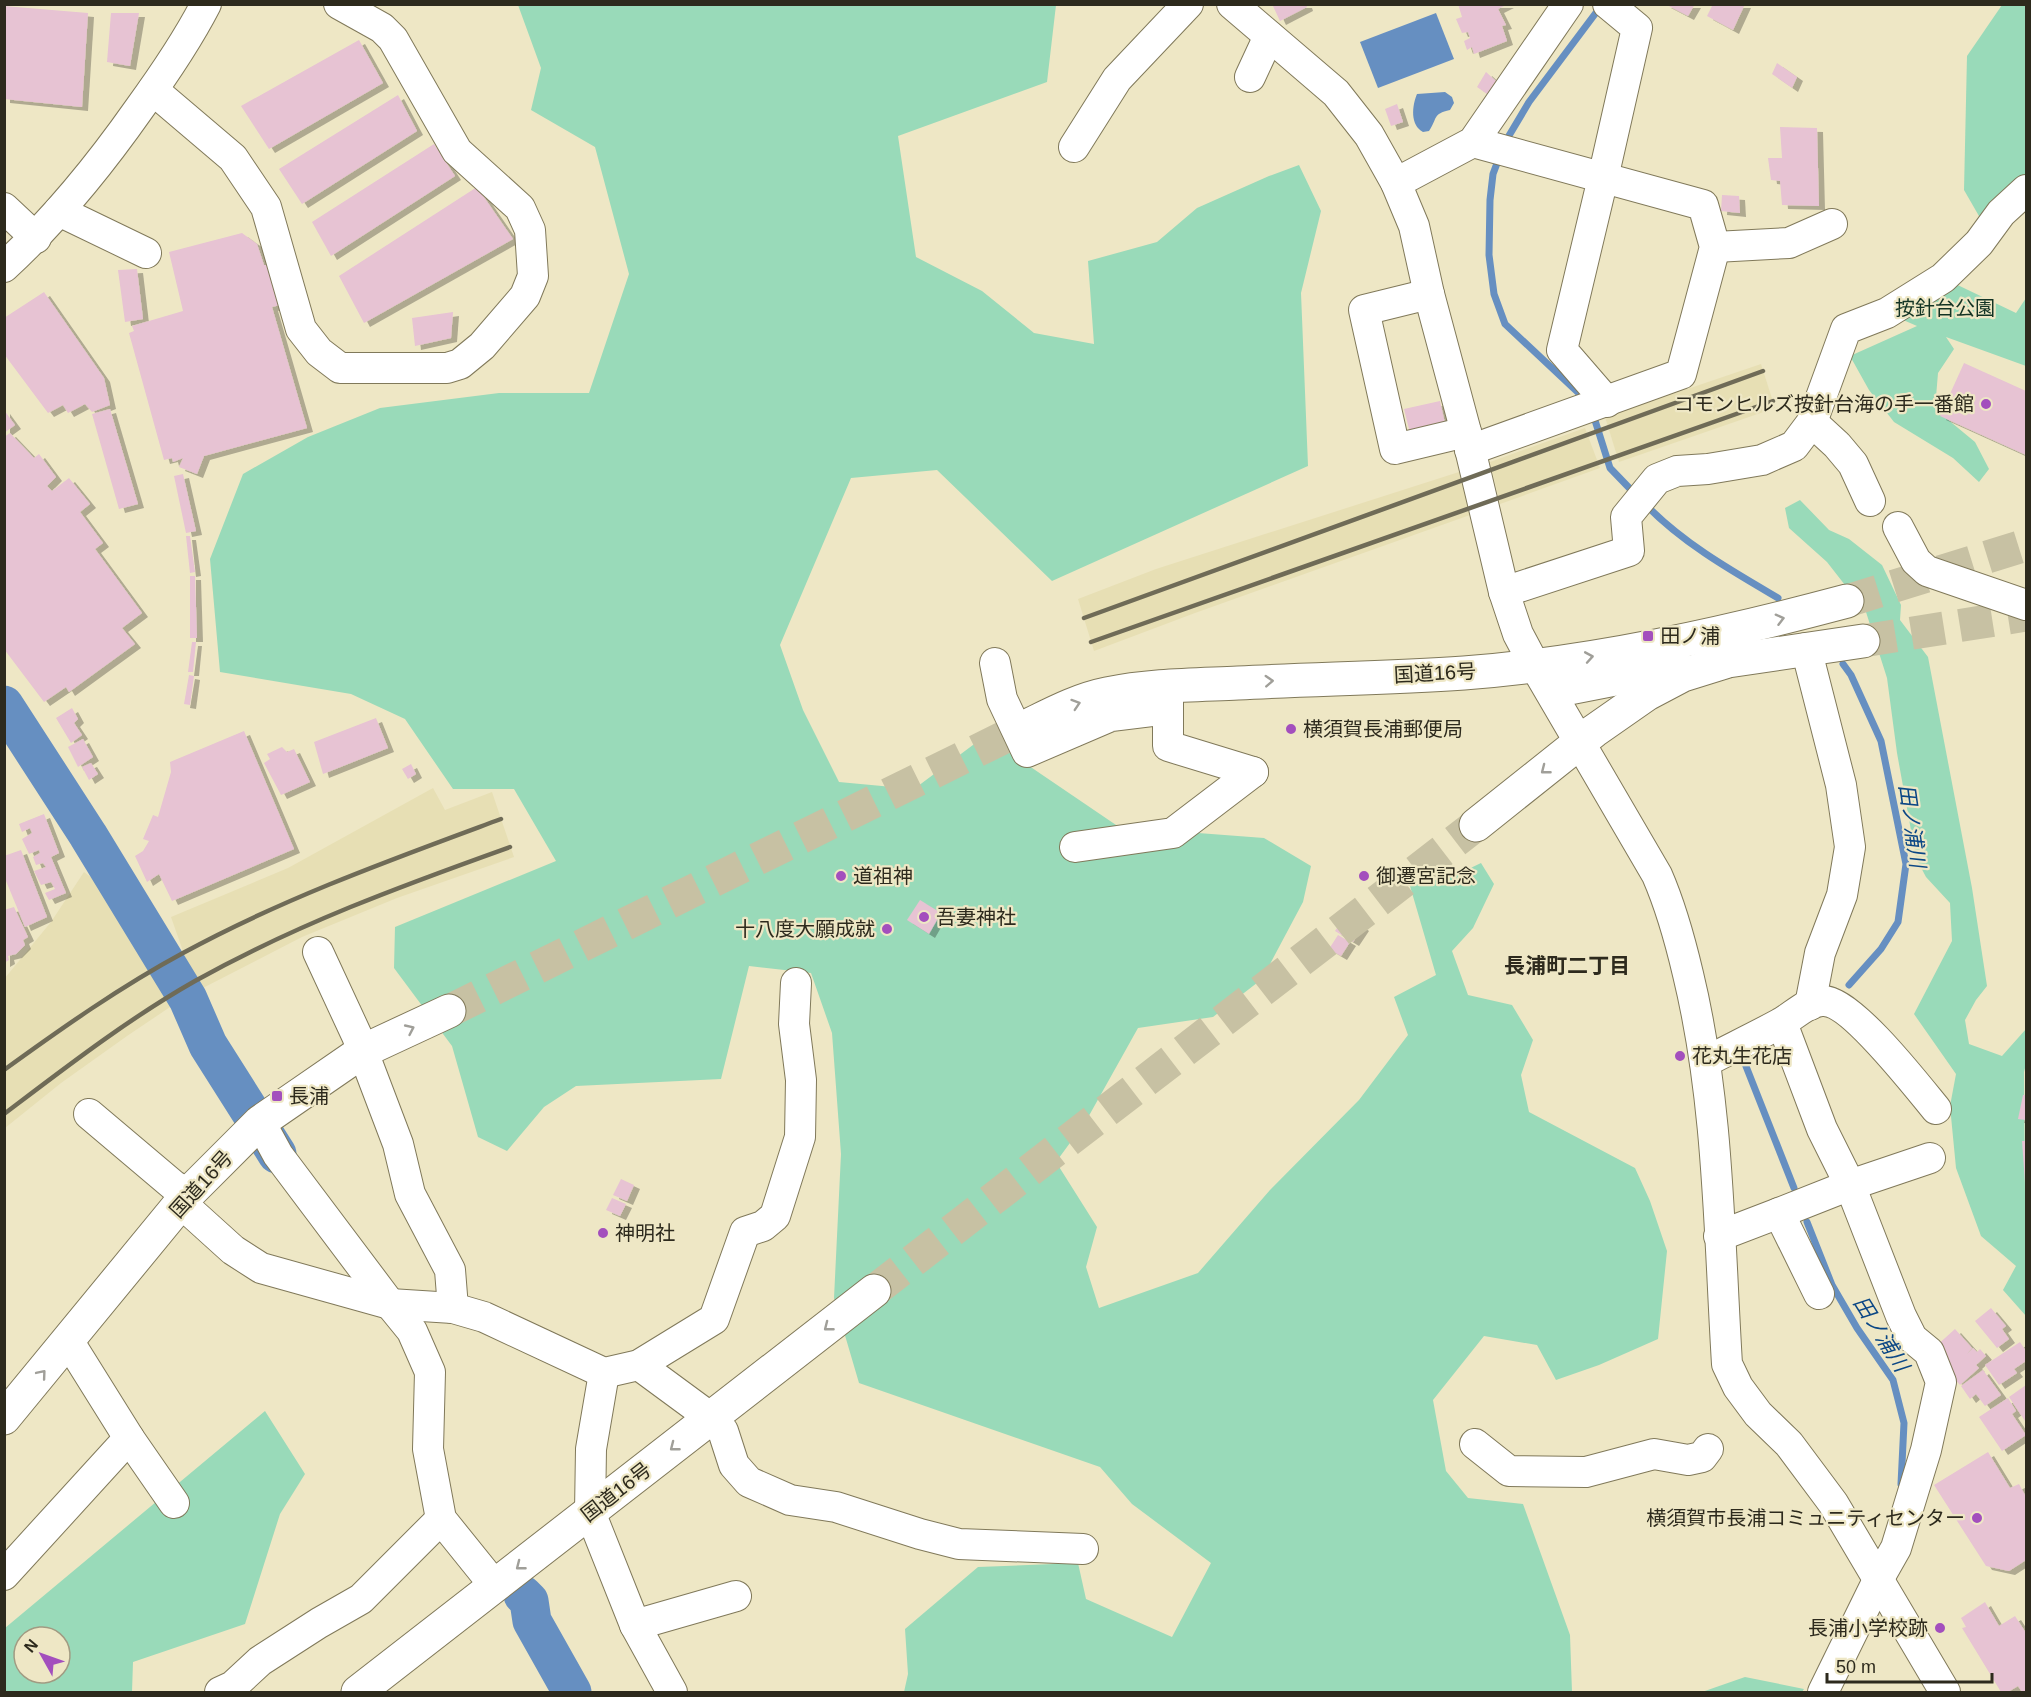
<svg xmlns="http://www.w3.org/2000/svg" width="2031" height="1697" font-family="Helvetica,'Noto Sans JP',sans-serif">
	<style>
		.built { fill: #e7dfb4 }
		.green { fill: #99dab9; fill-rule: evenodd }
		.water { fill: #668fc1 }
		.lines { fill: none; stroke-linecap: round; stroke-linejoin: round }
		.stream { stroke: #668fc1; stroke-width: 7 }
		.river { stroke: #668fc1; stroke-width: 39 }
		.building { fill: #e7c3d3; filter: url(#shadow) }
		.highway-tunnel { stroke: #c7c1a3; stroke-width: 33; stroke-dasharray: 33 16; stroke-linecap: butt }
		.minor-casing { stroke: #80795a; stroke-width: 32 }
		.highway-casing { stroke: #80795a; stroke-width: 35 }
		.minor { stroke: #fff; stroke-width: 30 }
		.highway { stroke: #fff; stroke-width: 33 }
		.rail { stroke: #6f6b57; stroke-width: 4.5 }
		.oneway { stroke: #a09f99 }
		.poi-dot { fill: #a34fbd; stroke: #eee7c5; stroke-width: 2 }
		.labels { text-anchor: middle; stroke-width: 4.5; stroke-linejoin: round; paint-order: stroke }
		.park-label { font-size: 20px; fill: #123324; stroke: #eee7c5 }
		.poi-label { font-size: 20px; fill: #2d2a1d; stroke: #eee7c5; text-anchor: start }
		.street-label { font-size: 20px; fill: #2d2a1d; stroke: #eee7c5 }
		.water-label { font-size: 21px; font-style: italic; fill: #0b4785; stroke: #eee7c5 }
		.neighbourhood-label { font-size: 21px; font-weight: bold; fill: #2d2a1d; stroke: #eee7c5 }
	</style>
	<defs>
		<filter id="shadow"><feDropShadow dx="6" dy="4" stdDeviation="0" flood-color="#0004"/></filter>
	</defs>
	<rect width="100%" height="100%" fill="#eee7c5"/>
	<!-- built -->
	<g class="built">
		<polygon points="1761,364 1775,408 1619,462 1605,417"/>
		<polygon points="1585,428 1600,468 1500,504 1490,462"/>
		<polygon points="1459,472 1470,515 1195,613 1094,651 1078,599 1156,569"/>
		<polygon points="433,788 445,810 492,792 514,857 397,898 302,937 197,991 171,917 288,868"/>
		<polygon points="84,872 112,893 138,932 154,970 176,1003 127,1036 61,1083 5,1128 5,978 51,922"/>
	</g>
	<!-- green -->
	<g class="green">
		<polygon points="518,5 1056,5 1047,82 898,136 916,257 982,291 1034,333 1094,344 1088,261 1157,242 1197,208 1269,176 1299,165 1321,211 1301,293 1308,466 1052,581 937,470 851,478 780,645 803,710 839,782 914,789 985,736 1119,827 1264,838 1311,866 1303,902 1262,979 1213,1017 1138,1028 1086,1121 1056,1162 1097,1227 1086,1267 1099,1308 1198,1273 1270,1190 1359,1100 1408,1035 1394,997 1436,975 1410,886 1456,875 1481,863 1494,884 1473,928 1452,951 1468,995 1512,1005 1533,1040 1521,1075 1529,1112 1635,1168 1650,1201 1667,1251 1658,1339 1599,1365 1556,1380 1537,1345 1484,1336 1433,1400 1446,1471 1468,1498 1523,1504 1570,1635 1572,1692 904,1692 908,1674 905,1629 978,1567 1078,1563 1086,1599 1172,1637 1211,1563 1132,1504 1100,1467 859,1383 834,1298 841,1154 832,1033 811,973 749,966 721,1079 576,1086 544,1107 507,1151 478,1137 452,1046 394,968 395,927 556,861 514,789 453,789 405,719 351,694 220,672 210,559 243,474 308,437 380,408 499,393 589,393 629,274 595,147 531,110 541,68"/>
		<polygon points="2002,5 2026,5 2026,190 1983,223 1964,190 1967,56"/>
		<polygon points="1943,278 2016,313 2026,298 2026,366 1946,337 1954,349 1938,373 1935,409 1975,442 1989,469 1979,482 1953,458 1894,422 1869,390 1850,356 1917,326 1887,313"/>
		<polygon points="1800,500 1829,530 1849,539 1882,565 1901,605 1900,620 1928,657 1972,888 1987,986 1976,1000 1965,1020 1969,1044 2002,1056 2026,1029 2026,1064 2024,1072 2026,1316 2003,1290 2016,1266 1981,1236 1956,1168 1950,1106 1956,1074 1914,1014 1952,941 1950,903 1926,877 1916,858 1897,753 1887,678 1866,612 1827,562 1789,528 1785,508"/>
		<path d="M265,1411L305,1474L280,1514L245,1624L133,1662L132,1692H5V1628ZM24,1637H60V1673H24Z"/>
		<polygon points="1745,1677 1804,1689 1802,1692 1702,1692"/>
	</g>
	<!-- water -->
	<g class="water">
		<polygon points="1436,13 1454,59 1378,88 1360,42"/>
		<path d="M1445,92L1452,97L1454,103L1450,110C1432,114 1438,118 1429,131L1423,132C1410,125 1412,106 1417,94Z"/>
	</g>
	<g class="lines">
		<!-- stream -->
		<g class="stream">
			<polyline points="1504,144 1529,102 1601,6"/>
			<polyline points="1499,158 1493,174 1490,200 1489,255 1494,294 1505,324 1585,399"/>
			<polyline points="1593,414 1610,468 1636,495"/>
			<path d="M1646,505C1684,544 1732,571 1778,598"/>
			<polyline points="1843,664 1851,675 1881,741 1906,864 1898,922 1881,949 1849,985"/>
			<polyline points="1740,1051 1794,1188"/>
			<polyline points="1807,1222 1832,1285 1857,1328 1893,1380 1904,1423 1901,1484"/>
		</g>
		<!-- river -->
		<g class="river">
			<polyline points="4,705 88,835 188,999 208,1045 277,1154"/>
			<polyline points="523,1595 529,1601 532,1621 572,1692"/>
		</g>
	</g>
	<!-- building -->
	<g class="building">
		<polygon points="1272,4 1306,4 1307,7 1280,21"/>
		<polygon points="1458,4 1508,4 1498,9 1506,25 1502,26 1507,41 1474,54 1472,47 1467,50 1464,41 1470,38 1468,32 1462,33 1456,19 1462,17"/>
		<polygon points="1665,4 1695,4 1688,16"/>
		<polygon points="1713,4 1745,4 1733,30 1707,16"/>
		<polygon points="4,6 88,13 82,107 4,99"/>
		<polygon points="111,13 139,13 130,66 107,62"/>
		<polygon points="359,40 383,83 269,149 241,106"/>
		<polygon points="1777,63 1797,77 1792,88 1772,74"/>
		<polygon points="1486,72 1496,81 1487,94 1477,87"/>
		<polygon points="398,95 417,131 302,204 279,169"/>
		<polygon points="1397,104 1403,122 1391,126 1385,109"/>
		<polygon points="1780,127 1817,128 1819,206 1782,205 1780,181 1771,180 1768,158 1782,158"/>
		<polygon points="434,144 455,176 331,256 312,222"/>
		<polygon points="477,187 513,239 364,323 339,276"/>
		<polygon points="1722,195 1739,196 1740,213 1721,211"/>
		<polygon points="242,233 257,244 264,265 268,265 280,305 272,307 307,428 204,456 197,474 179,467 183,458 173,462 172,458 164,460 129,333 134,331 132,326 183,311 169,252"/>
		<polygon points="137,269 143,319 125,322 118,270"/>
		<polygon points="44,292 104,378 110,405 92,412 85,404 68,413 63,405 48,413 4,354 4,318"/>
		<polygon points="453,312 451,338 415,346 412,318"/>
		<polygon points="1964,363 2026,391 2026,455 1940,416"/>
		<polygon points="1440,401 1446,428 1411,437 1404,409"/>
		<polygon points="110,409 138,504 119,509 92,414"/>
		<polygon points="4,410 15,425 4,433"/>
		<polygon points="10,433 34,458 39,454 56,477 47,486 52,491 69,478 90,504 80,512 103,543 95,549 142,613 122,628 135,644 69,692 66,687 44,702 4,649 4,437"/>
		<polygon points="183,474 196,531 186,533 174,476"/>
		<polygon points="186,536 190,536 195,572 190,573"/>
		<polygon points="190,576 195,576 197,638 190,638"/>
		<polygon points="192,642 196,642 193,672 188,672"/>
		<polygon points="189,675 194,676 190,705 184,704"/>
		<polygon points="72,708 78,719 74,723 82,735 71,743 56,718"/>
		<polygon points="376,718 388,748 323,774 314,742"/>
		<polygon points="244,731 294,849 172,901 159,874 147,882 135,856 143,851 149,841 143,839 153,815 158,817 171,772 170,762"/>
		<polygon points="83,739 93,757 78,767 68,747"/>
		<polygon points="282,747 287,752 294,749 310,782 281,795 264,763 270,759 267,754"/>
		<polygon points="91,763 98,774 89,780 82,767"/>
		<polygon points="411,764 416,774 408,779 402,769"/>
		<polygon points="44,814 59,853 51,857 66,893 49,900 45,893 55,889 51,882 41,885 34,871 46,867 43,863 36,865 33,857 40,853 39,850 29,854 22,839 32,833 30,828 22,832 19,824"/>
		<polygon points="21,850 47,917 25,927 4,876 4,856"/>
		<polygon points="920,900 941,913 929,934 907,920"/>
		<polygon points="14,907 28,937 23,940 25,945 16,954 8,956 9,960 4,963 4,910"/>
		<polygon points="1346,915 1363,927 1353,942 1335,931"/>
		<polygon points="1338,935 1350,942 1341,956 1329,949"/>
		<polygon points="2023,1095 2026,1095 2026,1120 2018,1119"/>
		<polygon points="2022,1141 2026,1141 2026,1182 2025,1182"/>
		<polygon points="621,1179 634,1185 627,1201 613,1195"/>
		<polygon points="612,1198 626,1204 620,1216 606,1210"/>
		<polygon points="1991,1308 2006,1326 2002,1329 2009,1339 1997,1348 1975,1321"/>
		<polygon points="1955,1329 1972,1348 1967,1354 1973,1348 1977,1352 1980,1349 1986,1356 1976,1365 1979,1368 1960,1385 1947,1371 1935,1347"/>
		<polygon points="2020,1342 2026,1351 2026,1361 2014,1369 2017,1373 1999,1385 1985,1365"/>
		<polygon points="1983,1370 2001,1395 1985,1406 1976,1394 1970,1399 1961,1386"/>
		<polygon points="2026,1385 2026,1420 2025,1421 2009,1397"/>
		<polygon points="2008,1398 2016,1411 2012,1414 2026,1435 2002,1451 1979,1417"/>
		<polygon points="1988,1452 2010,1488 2019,1484 2026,1497 2026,1560 2009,1571 1986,1566 1934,1485"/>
		<polygon points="1985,1602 1999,1626 2015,1616 2026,1633 2026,1692 2022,1692 2018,1686 2008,1692 2001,1692 1962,1628 1966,1627 1961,1618"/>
	</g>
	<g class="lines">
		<!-- highway-tunnel -->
		<g class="highway-tunnel">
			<polyline points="1847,601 2026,545"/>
			<polyline points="1863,641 2026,615"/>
			<polyline points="449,1011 1023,728"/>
			<polyline points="874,1291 1476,825"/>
		</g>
		<defs>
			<g id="minor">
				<path d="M1232,4L1336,93L1369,135L1396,183L1414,226L1429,294L1466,432L1504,592L1518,634L1535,666L1657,875C1671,907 1680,940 1688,974C1719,1102 1719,1234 1727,1364L1738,1387L1758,1414L1789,1444L1833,1503L1945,1692"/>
				<polyline points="1250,77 1269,36"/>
				<polyline points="153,90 233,158 266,207 301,329 319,352 340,368 447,368 460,364 482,346 525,296 533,276 530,230 520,208 457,151 393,39 382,28 339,4"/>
				<polyline points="1074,147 1117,79 1188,4"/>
				<polyline points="1396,183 1473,142 1568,4"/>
				<polyline points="4,208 36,238"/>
				<polyline points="59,211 146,253"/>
				<polyline points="1715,247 1789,243 1832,224"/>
				<path d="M4,267C55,220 99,166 139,109C163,76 187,41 206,4"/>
				<polyline points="1429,294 1364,310 1395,449 1466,432"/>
				<polyline points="1607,402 1562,350 1603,178 1637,28 1608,4"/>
				<polyline points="1812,422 1837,445 1853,464 1870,501"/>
				<polyline points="1470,450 1681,374 1715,247 1703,205 1473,142"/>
				<polyline points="1898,527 1916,561 1927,571 2026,605"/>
				<polyline points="1504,592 1629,551 1626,517 1657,479 1677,471 1708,469 1762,460 1794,446 1812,422 1846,329 1887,313 1943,278 1979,243 2001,213 2026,190"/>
				<polyline points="1806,648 1841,785 1850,847 1842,895 1820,953 1810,1005"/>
				<polyline points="995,663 1002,699 1027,752 1111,716 1168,709"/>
				<polyline points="1168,688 1168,746 1253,772"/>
				<polyline points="1075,847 1173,833 1253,772"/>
				<polyline points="318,952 357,1036 398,1144 410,1194 450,1270 453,1308"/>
				<polyline points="1782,1023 1822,1129 1850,1185 1901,1316 1912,1338 1929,1352 1941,1382 1926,1450 1896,1548 1879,1578 1823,1692"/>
				<path d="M1705,1062C1730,1049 1755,1037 1779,1024C1793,1017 1808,1000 1824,1001C1852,1002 1917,1086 1936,1109"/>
				<polyline points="89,1114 173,1185 188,1194"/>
				<polyline points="260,1122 278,1155 390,1304 412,1331 430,1372 428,1449 441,1519 495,1586"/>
				<polyline points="181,1203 233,1250 261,1268 390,1304 453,1308 484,1317 604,1373 639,1365 714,1319 745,1232 763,1226 775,1216 800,1137 801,1080 794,1024 796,983"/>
				<polyline points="1779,1213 1850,1185 1930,1158"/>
				<polyline points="1719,1236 1779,1213 1819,1294"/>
				<polyline points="69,1342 129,1438 174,1503"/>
				<polyline points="639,1365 711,1418 723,1431 734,1465 749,1482 790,1500 836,1507 920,1534 959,1544 1083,1549"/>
				<polyline points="604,1373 591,1449 590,1512 635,1625 672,1692"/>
				<polyline points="1475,1444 1509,1471 1586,1472 1654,1454 1688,1460 1702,1457 1708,1449"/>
				<polyline points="4,1575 129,1438"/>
				<polyline points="635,1625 736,1596"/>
				<polyline points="220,1692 233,1686 260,1661 319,1623 361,1599 441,1519"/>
			</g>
			<g id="highway">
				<polyline points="1535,666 1550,682 1569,688 1676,667"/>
				<path d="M1023,728C1050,715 1077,700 1107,694C1150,685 1194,685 1238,683C1313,679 1389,678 1464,673C1593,663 1723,634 1847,601"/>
				<polyline points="1476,825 1594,731 1647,694 1683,675 1728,661 1863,641"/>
				<polyline points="4,1418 188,1194 260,1122 363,1051 449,1011"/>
				<polyline points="358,1692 874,1291"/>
			</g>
		</defs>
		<!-- minor casing -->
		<use href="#minor" class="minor-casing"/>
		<!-- highway casing -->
		<use href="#highway" class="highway-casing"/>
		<!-- minor -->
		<use href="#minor" class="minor"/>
		<!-- highway -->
		<use href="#highway" class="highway"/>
		<!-- rail -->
		<g class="rail">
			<polyline points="1084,618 1763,371"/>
			<polyline points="1091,642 1773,401"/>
			<path d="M4,1070C62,1028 120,987 183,953C284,898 393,859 501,819"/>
			<path d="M4,1114C66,1067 128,1019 195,981C297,924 401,886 510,847"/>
		</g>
	</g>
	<!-- one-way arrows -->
	<defs><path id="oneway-chevron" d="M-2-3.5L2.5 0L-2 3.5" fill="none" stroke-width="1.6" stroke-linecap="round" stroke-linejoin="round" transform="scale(1.5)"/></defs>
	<g class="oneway">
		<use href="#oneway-chevron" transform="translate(1780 619) rotate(-15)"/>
		<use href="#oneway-chevron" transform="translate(1589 657) rotate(-10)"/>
		<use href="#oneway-chevron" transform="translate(1269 681) rotate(-3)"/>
		<use href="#oneway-chevron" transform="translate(1076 704) rotate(-18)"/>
		<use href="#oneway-chevron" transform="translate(1545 770) rotate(142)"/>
		<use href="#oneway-chevron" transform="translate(410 1029) rotate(-25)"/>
		<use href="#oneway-chevron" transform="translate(828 1327) rotate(142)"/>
		<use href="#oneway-chevron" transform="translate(42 1374) rotate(-50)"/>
		<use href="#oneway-chevron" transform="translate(674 1447) rotate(142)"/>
		<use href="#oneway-chevron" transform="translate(520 1566) rotate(142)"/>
	</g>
	<!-- markers -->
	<g class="poi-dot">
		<circle cx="1986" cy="404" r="6"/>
		<rect x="1642" y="630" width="12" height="12" rx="3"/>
		<circle cx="1291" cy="729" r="6"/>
		<circle cx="841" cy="876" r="6"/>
		<circle cx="1364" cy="876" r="6"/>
		<circle cx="924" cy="917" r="6"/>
		<circle cx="887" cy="929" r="6"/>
		<circle cx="1680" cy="1056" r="6"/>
		<rect x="271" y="1090" width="12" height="12" rx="3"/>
		<circle cx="603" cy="1233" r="6"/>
		<circle cx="1977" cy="1518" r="6"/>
		<circle cx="1940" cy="1628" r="6"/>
	</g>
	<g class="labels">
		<!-- park labels -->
		<g class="park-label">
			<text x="1945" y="315">按針台公園</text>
		</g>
		<!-- poi labels -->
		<g class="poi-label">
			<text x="1974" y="411" text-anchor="end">コモンヒルズ按針台海の手一番館</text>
			<text x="1660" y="643">田ノ浦</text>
			<text x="1303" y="736">横須賀長浦郵便局</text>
			<text x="853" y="883">道祖神</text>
			<text x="1376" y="883">御遷宮記念</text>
			<text x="936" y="924">吾妻神社</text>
			<text x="875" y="936" text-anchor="end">十八度大願成就</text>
			<text x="1692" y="1063">花丸生花店</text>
			<text x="289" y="1103">長浦</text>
			<text x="615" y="1240">神明社</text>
			<text x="1965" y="1525" text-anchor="end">横須賀市長浦コミュニティセンター</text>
			<text x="1928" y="1635" text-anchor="end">長浦小学校跡</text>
		</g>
		<!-- street labels -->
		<g class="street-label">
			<text transform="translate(1435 673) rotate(-3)" y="7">国道16号</text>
			<text transform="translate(201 1184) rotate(-48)" y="7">国道16号</text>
			<text transform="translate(616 1492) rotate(-38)" y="7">国道16号</text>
		</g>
		<!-- water labels -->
		<g class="water-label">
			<text transform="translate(1912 826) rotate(82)" y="7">田ノ浦川</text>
			<text transform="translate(1881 1334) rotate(58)" y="7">田ノ浦川</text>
		</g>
		<!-- neighbourhood labels -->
		<g class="neighbourhood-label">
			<text x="1567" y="973">長浦町二丁目</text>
		</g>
	</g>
	<!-- border -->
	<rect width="2031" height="1697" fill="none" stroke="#2d2a1d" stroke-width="12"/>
	<!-- north arrow -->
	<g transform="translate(42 1655) rotate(310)"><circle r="28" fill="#eee7c5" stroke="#a19b82" stroke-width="1.5"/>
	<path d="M0-4.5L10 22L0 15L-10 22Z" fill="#a34fbd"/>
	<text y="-9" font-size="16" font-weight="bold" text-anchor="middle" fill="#2d2a1d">N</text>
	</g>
	<!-- scale -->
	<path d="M1827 1673v9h165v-9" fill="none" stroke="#2d2a1d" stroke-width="3"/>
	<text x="1836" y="1673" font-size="18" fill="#2d2a1d" stroke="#eee7c5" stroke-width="4.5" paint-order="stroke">50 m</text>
</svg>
